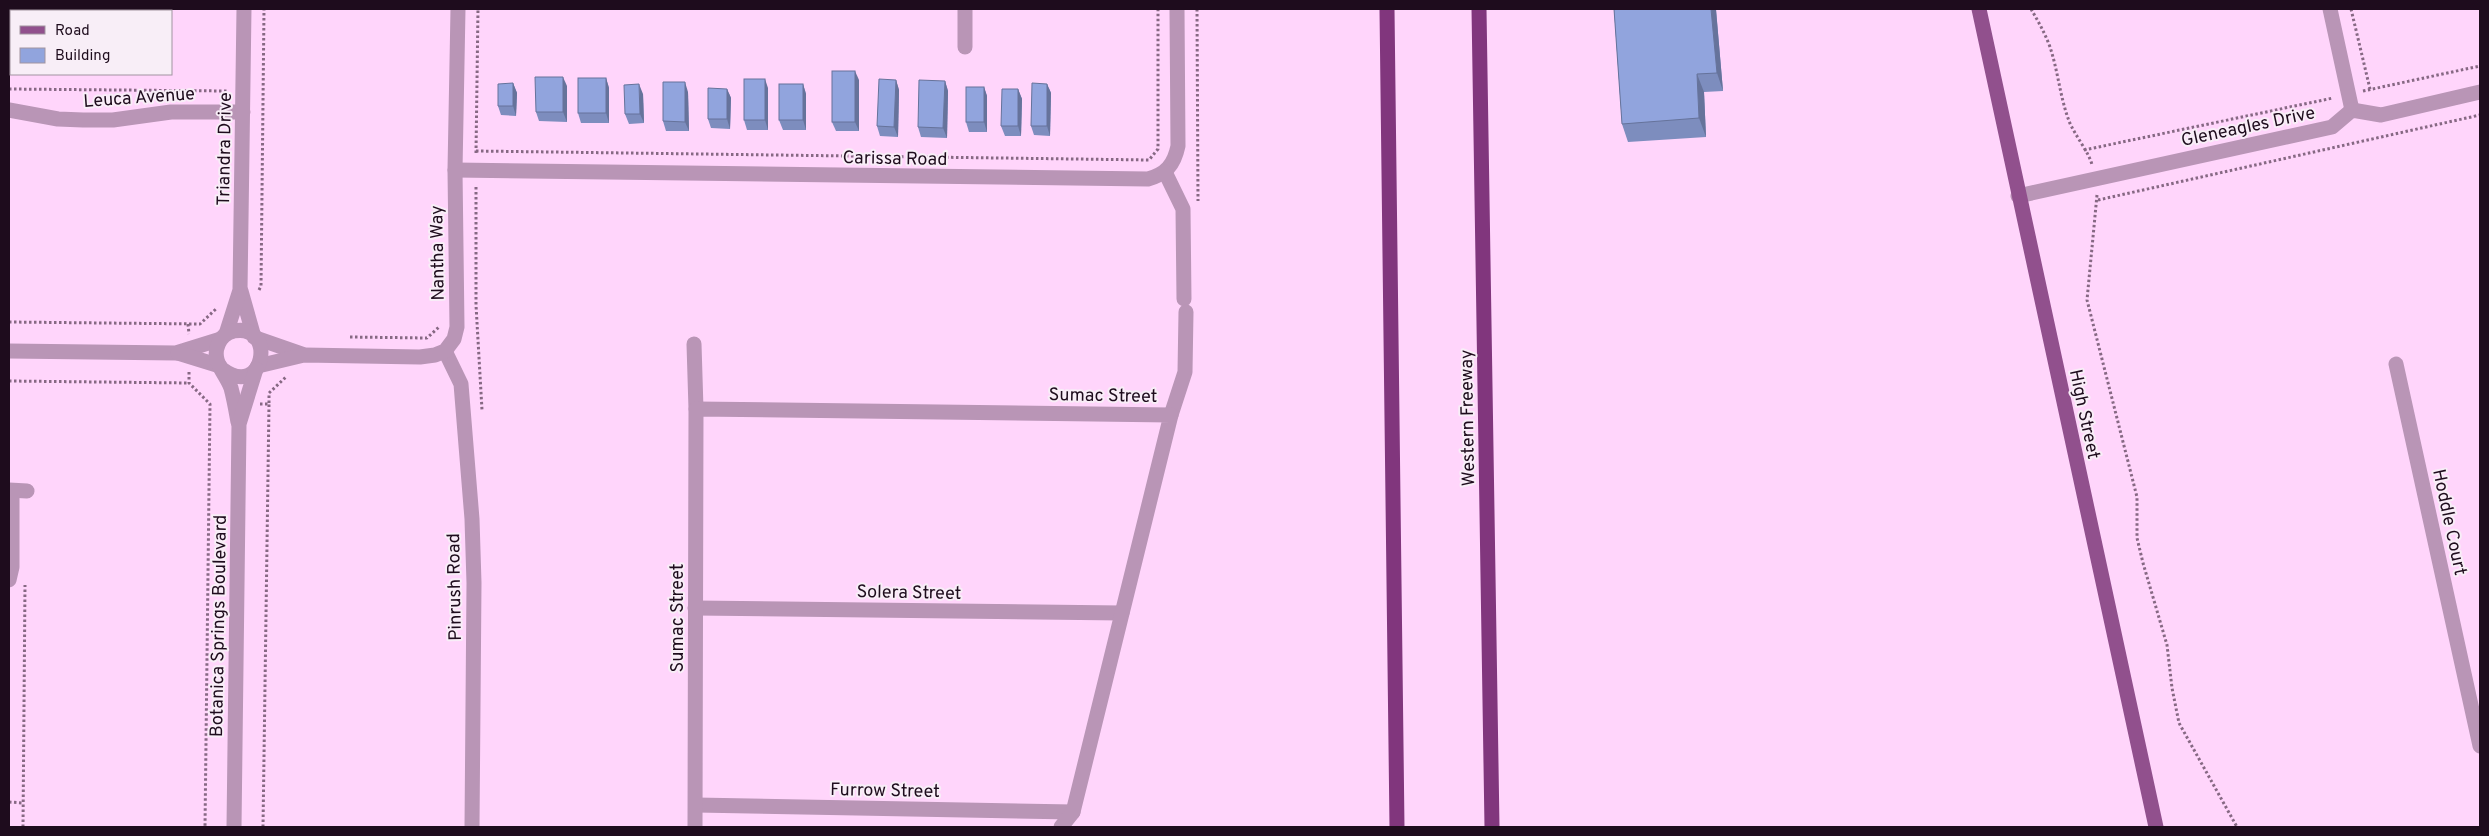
<svg xmlns="http://www.w3.org/2000/svg" width="2489" height="836" font-family="Overpass,sans-serif">
	<style>
		.lines { fill: none; stroke-linecap: round; stroke-linejoin: round }
		.path { stroke: #866883; stroke-width: 3; stroke-dasharray: 2.5 2.5; stroke-linecap: butt }
		.minor { stroke: #b995b6; stroke-width: 15 }
		.major { stroke: #91508d; stroke-width: 15 }
		.highway { stroke: #81367d; stroke-width: 15 }
		.wall { fill: #7d8dbe }
		.shaded-wall { fill: #66739b }
		.building { fill: #91a4dd; stroke: #66739b }
		.labels { text-anchor: middle; stroke-width: 4; stroke-linejoin: round; paint-order: stroke }
		.street-label { font-size: 18px; fill: #1e0c1d; stroke: #f8eef7 }
	</style>
	<rect width="100%" height="100%" fill="#ffd5fb"/>
	<g class="lines">
		<!-- path -->
		<g class="path">
			<polyline points="1197,9 1198,201"/>
			<path d="M2031,9C2038,21 2045,33 2050,47C2058,71 2060,97 2069,121C2074,134 2090,154 2092,165"/>
			<polyline points="2351,9 2370,89"/>
			<polyline points="9,89 227,91"/>
			<polyline points="2363,91 2480,66"/>
			<polyline points="2084,150 2333,98"/>
			<polyline points="476,151 1149,160 1158,149 1158,9"/>
			<polyline points="476,153 478,9"/>
			<polyline points="476,187 476,305 482,410"/>
			<polyline points="2097,195 2087,300 2137,497 2137,538 2143,563 2167,645 2172,688 2179,723 2237,827"/>
			<polyline points="2098,200 2480,115"/>
			<polyline points="259,290 261,286 264,9"/>
			<polyline points="9,322 200,324 217,308"/>
			<polyline points="188,324 189,334"/>
			<polyline points="350,337 427,338 439,327"/>
			<polyline points="189,372 189,383 210,404 205,827"/>
			<polyline points="9,381 189,383"/>
			<polyline points="260,404 269,404 269,393 287,376"/>
			<polyline points="9,802 23,803"/>
			<polyline points="23,827 25,585"/>
			<polyline points="263,827 269,404"/>
		</g>
		<!-- minor -->
		<g class="minor">
			<polyline points="2330,9 2352,110"/>
			<polyline points="965,47 965,9"/>
			<polyline points="9,110 58,119 83,120 113,120 171,112 243,112"/>
			<path d="M455,170L1148,179C1166,174 1174,165 1178,146L1177,9"/>
			<polyline points="1165,172 1183,209 1184,299"/>
			<polyline points="2018,196 2332,127 2352,110 2381,115 2480,92"/>
			<polyline points="241,291 254,337"/>
			<polyline points="226,334 240,290 244,9"/>
			<polyline points="256,338 302,354"/>
			<polyline points="694,344 696,409"/>
			<polyline points="9,351 176,353 221,339"/>
			<polyline points="445,351 461,384 472,519 474,583 472,827"/>
			<polyline points="178,353 220,366"/>
			<polyline points="2396,364 2480,746"/>
			<polyline points="258,366 304,355 420,357 435,355 445,351 454,339 457,327 455,170 458,9"/>
			<path d="M222,369C265,401 277,323 234,331C227,332 220,338 218,345C211,361 226,374 231,388C234,399 236,411 238,422"/>
			<polyline points="1171,415 1185,372 1186,312"/>
			<polyline points="9,490 27,491"/>
			<polyline points="9,580 12,567 12,491"/>
			<polyline points="695,608 1122,613"/>
			<polyline points="696,805 1073,812"/>
			<polyline points="234,827 239,424 256,369"/>
			<polyline points="695,827 696,409 1171,415 1073,812 1061,827"/>
		</g>
		<!-- major -->
		<polyline class="major" points="1979,9 2156,827"/>
		<!-- highway -->
		<g class="highway">
			<polyline points="1387,9 1397,827"/>
			<polyline points="1479,9 1492,827"/>
		</g>
	</g>
	<!-- wall -->
	<g class="wall">
		<polygon points="1614,9 1716,9 1723,91 1704,92 1706,137 1628,142 1622,124"/>
		<polygon points="606,78 609,88 609,123 581,123 578,113"/>
		<polygon points="859,80 859,131 836,131 832,122"/>
		<polygon points="896,80 899,90 898,137 880,136 877,126"/>
		<polygon points="945,81 948,91 947,138 921,137 918,127"/>
		<polygon points="513,83 517,93 516,116 501,115 498,106"/>
		<polygon points="803,84 806,94 806,130 783,130 779,120"/>
		<polygon points="1047,84 1051,93 1050,136 1034,135 1031,126"/>
		<polygon points="567,86 567,122 539,121 536,112"/>
		<polygon points="984,87 987,96 987,132 969,132 966,122"/>
		<polygon points="768,88 768,130 747,130 744,120"/>
		<polygon points="727,89 731,98 730,129 711,128 708,119"/>
		<polygon points="1018,89 1022,99 1021,136 1005,136 1001,126"/>
		<polygon points="688,92 689,131 666,131 663,121"/>
		<polygon points="643,94 644,123 629,124 625,114"/>
	</g>
	<!-- shaded-wall -->
	<g class="shaded-wall">
		<polygon points="1711,9 1716,9 1716,10 1723,91 1717,73"/>
		<polygon points="855,71 859,80 859,131 855,122"/>
		<polygon points="1697,74 1704,92 1706,137 1699,118"/>
		<polygon points="563,77 567,86 567,122 563,112"/>
		<polygon points="606,78 609,88 609,123 606,113"/>
		<polygon points="765,79 768,88 768,130 765,120"/>
		<polygon points="896,80 899,90 898,137 894,127"/>
		<polygon points="945,81 948,91 947,138 943,128"/>
		<polygon points="685,82 688,92 689,131 685,122"/>
		<polygon points="513,83 517,93 516,116 513,106"/>
		<polygon points="639,84 643,94 644,123 640,114"/>
		<polygon points="803,84 806,94 806,130 803,120"/>
		<polygon points="1047,84 1051,93 1050,136 1047,126"/>
		<polygon points="984,87 987,96 987,132 984,122"/>
		<polygon points="727,89 731,98 730,129 727,119"/>
		<polygon points="1018,89 1022,99 1021,136 1018,126"/>
	</g>
	<!-- building -->
	<g class="building">
		<polygon points="1614,9 1711,9 1717,73 1697,74 1699,118 1622,124"/>
		<rect x="832" y="71" width="23" height="51"/>
		<polygon points="535,77 563,77 563,112 536,112"/>
		<rect x="578" y="78" width="28" height="35"/>
		<rect x="744" y="79" width="21" height="41"/>
		<polygon points="879,79 896,80 894,127 877,126"/>
		<polygon points="919,80 945,81 943,128 918,127"/>
		<polygon points="663,82 685,82 685,122 663,121"/>
		<polygon points="513,83 513,106 498,106 498,84"/>
		<polygon points="1032,83 1047,84 1047,126 1031,126"/>
		<polygon points="639,84 640,114 625,114 624,85"/>
		<rect x="779" y="84" width="24" height="36"/>
		<rect x="966" y="87" width="18" height="35"/>
		<polygon points="708,88 727,89 727,119 708,119"/>
		<polygon points="1002,89 1018,89 1018,126 1001,126"/>
	</g>
	<g class="labels">
		<!-- street labels -->
		<g class="street-label">
			<text transform="translate(139 97) rotate(-4)" y="6">Leuca Avenue</text>
			<text transform="translate(2248 126) rotate(-12)" y="6">Gleneagles Drive</text>
			<text transform="translate(224 149) rotate(-89)" y="6">Triandra Drive</text>
			<text transform="translate(895 158) rotate(1)" y="6">Carissa Road</text>
			<text transform="translate(437 253) rotate(-91)" y="6">Nantha Way</text>
			<text transform="translate(1103 395) rotate(1)" y="6">Sumac Street</text>
			<text transform="translate(2085 414) rotate(78)" y="6">High Street</text>
			<text transform="translate(1467 418) rotate(-91)" y="6">Western Freeway</text>
			<text transform="translate(2450 522) rotate(78)" y="6">Hoddle Court</text>
			<text transform="translate(454 587) rotate(-91)" y="6">Pinrush Road</text>
			<text transform="translate(909 592) rotate(1)" y="6">Solera Street</text>
			<text transform="translate(677 618) rotate(-90)" y="6">Sumac Street</text>
			<text transform="translate(218 626) rotate(-89)" y="6">Botanica Springs Boulevard</text>
			<text transform="translate(885 790) rotate(1)" y="6">Furrow Street</text>
		</g>
	</g>
	<!-- border -->
	<rect width="2489" height="836" fill="none" stroke="#1e0c1d" stroke-width="20"/>
	<!-- legend -->
	<rect x="10" y="10" width="162" height="65" fill="#f8eef7" stroke="#a194a0"/>
	<rect x="20" y="26" width="25" height="8" fill="#91508d" stroke="#a194a0"/>
	<text x="55" y="35" font-size="15" fill="#1e0c1d">Road</text>
	<rect x="20" y="48" width="25" height="15" fill="#91a4dd" stroke="#a194a0"/>
	<text x="55" y="60" font-size="15" fill="#1e0c1d">Building</text>
</svg>
